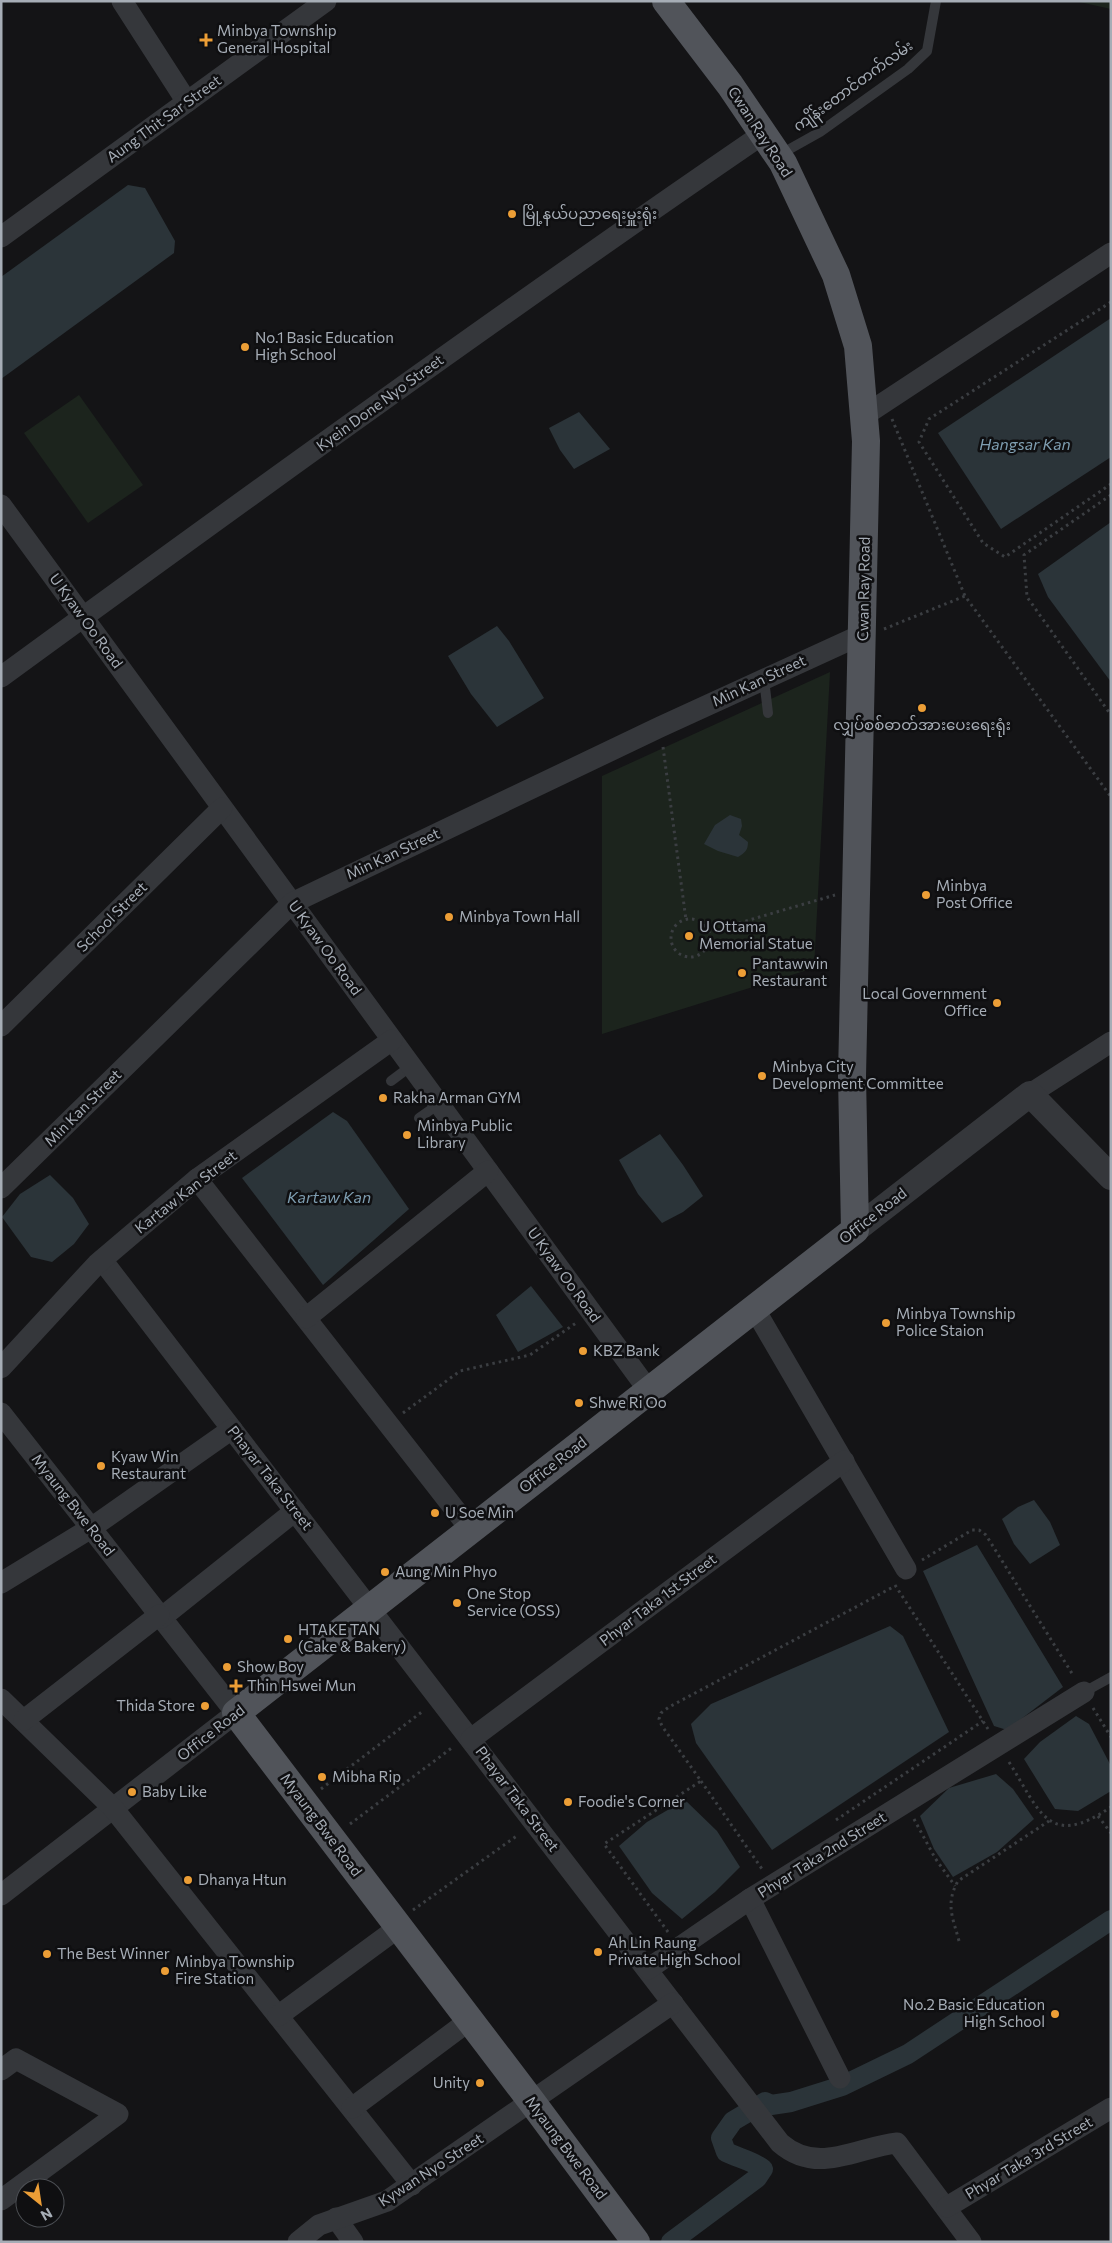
<svg xmlns="http://www.w3.org/2000/svg" width="1112" height="2243" font-family="Commissioner,'Noto Sans Myanmar',sans-serif">
	<style>
		.green { fill: #1c241d }
		.water { fill: #2b3439 }
		.lines { fill: none; stroke-linecap: round; stroke-linejoin: round }
		.canal { stroke: #2b3439; stroke-width: 20 }
		.path { stroke: #3b3e42; stroke-width: 3; stroke-dasharray: 2.5 4; stroke-linecap: butt }
		.service { stroke: #35373b; stroke-width: 10 }
		.minor { stroke: #35373b; stroke-width: 21 }
		.tertiary { stroke: #35373b; stroke-width: 26 }
		.primary { stroke: #51545a; stroke-width: 28 }
		.poi-dot { fill: #ec9e36; stroke: #0f0f11; stroke-width: 2 }
		.labels { text-anchor: middle; stroke-width: 5; stroke-linejoin: round; paint-order: stroke }
		.poi-label { font-size: 15px; fill: #a6adb6; stroke: #0f0f11; text-anchor: start }
		.street-label { font-size: 15px; fill: #a6adb6; stroke: #0f0f11 }
		.water-label { font-size: 16px; font-style: italic; fill: #7e9db0; stroke: #0f0f11 }
	</style>
	<rect width="100%" height="100%" fill="#141416"/>
	<!-- green -->
	<g class="green">
		<polygon points="1075,1 1111,1 1111,9"/>
		<polygon points="79,395 143,485 88,523 24,433"/>
		<polygon points="830,672 814,968 602,1034 602,776"/>
	</g>
	<!-- water -->
	<g class="water">
		<polygon points="128,185 145,188 175,241 174,253 1,379 1,277"/>
		<polygon points="1111,318 1111,457 1001,529 938,433"/>
		<polygon points="579,412 610,449 574,469 560,450 549,428"/>
		<polygon points="1111,522 1111,682 1048,597 1038,574"/>
		<polygon points="497,626 509,641 544,698 497,727 471,694 448,656"/>
		<path d="M730,815L741,819L742,826L739,835L748,842C748,850 745,853 738,857L718,851L704,844L715,825Z"/>
		<polygon points="333,1112 347,1121 409,1209 323,1285 242,1178"/>
		<polygon points="660,1134 683,1165 703,1196 683,1212 662,1223 638,1194 619,1160"/>
		<polygon points="50,1175 73,1198 89,1224 74,1244 52,1262 31,1257 2,1217 20,1194"/>
		<polygon points="531,1286 563,1327 518,1352 496,1315"/>
		<polygon points="1034,1500 1050,1522 1060,1545 1030,1564 1014,1544 1002,1519 1018,1507"/>
		<polygon points="977,1545 1063,1687 1007,1730 994,1726 923,1571"/>
		<polygon points="890,1626 903,1636 949,1732 772,1850 696,1743 691,1724 711,1704"/>
		<polygon points="1076,1716 1089,1724 1111,1766 1111,1791 1078,1811 1055,1809 1024,1759 1040,1742"/>
		<polygon points="996,1774 1013,1789 1034,1819 997,1852 953,1877 934,1849 920,1816 949,1788"/>
		<polygon points="685,1800 717,1831 740,1867 715,1892 682,1919 652,1893 619,1846 647,1822"/>
	</g>
	<g class="lines">
		<!-- canal -->
		<path class="canal" d="M671,2242L757,2178L763,2169C753,2161 738,2158 726,2152L721,2138L733,2121L765,2102L771,2105L791,2102L842,2086L908,2054L1111,1920"/>
		<!-- path -->
		<g class="path">
			<polyline points="1111,302 929,419 919,442 983,543 1005,557 1111,484"/>
			<polyline points="892,419 965,596 1111,797"/>
			<polyline points="1111,495 1024,555 1027,597 1111,715"/>
			<polyline points="884,629 965,596"/>
			<polyline points="663,747 686,920"/>
			<circle cx="690" cy="938" r="19"/>
			<polyline points="708,932 835,895"/>
			<polyline points="403,1413 460,1371 530,1355 576,1323"/>
			<polyline points="922,1560 972,1530 979,1530 986,1535 1073,1675"/>
			<polyline points="895,1585 988,1729"/>
			<polyline points="1093,1708 1111,1737"/>
			<path d="M1009,1762C1040,1811 1048,1850 1111,1807"/>
			<polyline points="701,1781 762,1869"/>
			<polyline points="321,1789 423,1711"/>
			<polyline points="1098,1816 1111,1833"/>
			<polyline points="914,1819 935,1858 955,1886"/>
			<polyline points="836,1820 983,1721"/>
			<polyline points="350,1824 453,1747"/>
			<polyline points="413,1910 518,1835"/>
			<polyline points="668,1932 604,1844 701,1781 662,1726 659,1719 661,1713 669,1707 895,1586"/>
			<path d="M959,1941C953,1918 945,1904 958,1881L1049,1821"/>
		</g>
		<!-- service -->
		<g class="service">
			<polyline points="779,155 820,132 908,69 927,51 936,1"/>
			<polyline points="764,679 768,713"/>
			<polyline points="391,1081 411,1066"/>
			<polyline points="419,1118 439,1104"/>
			<polyline points="1084,1692 1111,1677"/>
		</g>
		<!-- minor -->
		<g class="minor">
			<polyline points="122,1 187,102"/>
			<polyline points="1,237 326,1"/>
			<polyline points="865,415 1111,253"/>
			<polyline points="1,505 649,1391"/>
			<path d="M1,677C253,493 506,310 763,134"/>
			<polyline points="1,1026 222,808"/>
			<polyline points="1030,1094 1111,1042"/>
			<polyline points="197,1179 471,1530"/>
			<polyline points="1,1188 292,903 660,727 863,634"/>
			<path d="M102,1260L780,2143C818,2176 857,2147 897,2143L971,2242"/>
			<polyline points="754,1308 906,1569"/>
			<polyline points="306,1318 488,1171"/>
			<polyline points="1,1368 97,1264 197,1179 392,1040"/>
			<polyline points="1,1413 236,1713 1,1895"/>
			<polyline points="1,1583 91,1528 232,1429"/>
			<polyline points="161,1618 295,1511"/>
			<polyline points="1,1699 113,1808 412,2185"/>
			<polyline points="24,1720 159,1615"/>
			<polyline points="471,1739 844,1461"/>
			<polyline points="750,1899 840,2078"/>
			<polyline points="648,1969 750,1899 1084,1692"/>
			<polyline points="278,2016 399,1927"/>
			<polyline points="1,2070 16,2059 118,2114 1,2200"/>
			<polyline points="352,2108 470,2020"/>
			<polyline points="947,2207 1111,2108"/>
			<polyline points="336,2218 353,2242"/>
			<polyline points="298,2242 319,2225 387,2201 673,2003"/>
		</g>
		<!-- tertiary -->
		<polyline class="tertiary" points="855,1230 1030,1094 1111,1177"/>
		<!-- primary -->
		<polyline class="primary" points="636,2242 532,2102 236,1713 855,1230 852,1076 866,441 858,346 836,275 783,163 730,85 666,1"/>
	</g>
	<!-- markers -->
	<g class="poi-dot">
		<path d="M203.5 32.5h5v5h5v5h-5v5h-5v-5h-5v-5h5z"/>
		<circle cx="512" cy="214" r="5"/>
		<circle cx="245" cy="347" r="5"/>
		<circle cx="922" cy="708" r="5"/>
		<circle cx="926" cy="895" r="5"/>
		<circle cx="449" cy="917" r="5"/>
		<circle cx="689" cy="936" r="5"/>
		<circle cx="742" cy="973" r="5"/>
		<circle cx="997" cy="1003" r="5"/>
		<circle cx="762" cy="1076" r="5"/>
		<circle cx="383" cy="1098" r="5"/>
		<circle cx="407" cy="1135" r="5"/>
		<circle cx="886" cy="1323" r="5"/>
		<circle cx="583" cy="1351" r="5"/>
		<circle cx="579" cy="1403" r="5"/>
		<circle cx="101" cy="1466" r="5"/>
		<circle cx="435" cy="1513" r="5"/>
		<circle cx="385" cy="1572" r="5"/>
		<circle cx="457" cy="1603" r="5"/>
		<circle cx="288" cy="1639" r="5"/>
		<circle cx="227" cy="1667" r="5"/>
		<path d="M233.5 1678.5h5v5h5v5h-5v5h-5v-5h-5v-5h5z"/>
		<circle cx="205" cy="1706" r="5"/>
		<circle cx="322" cy="1777" r="5"/>
		<circle cx="132" cy="1792" r="5"/>
		<circle cx="568" cy="1802" r="5"/>
		<circle cx="188" cy="1880" r="5"/>
		<circle cx="598" cy="1952" r="5"/>
		<circle cx="47" cy="1954" r="5"/>
		<circle cx="165" cy="1971" r="5"/>
		<circle cx="1055" cy="2014" r="5"/>
		<circle cx="480" cy="2083" r="5"/>
	</g>
	<g class="labels">
		<!-- poi labels -->
		<g class="poi-label">
			<text x="217" y="36">Minbya Township<tspan x="217" dy="17">General Hospital</tspan></text>
			<text x="522" y="219">မြို့နယ်ပညာရေးမှူးရုံး</text>
			<text x="255" y="343">No.1 Basic Education<tspan x="255" dy="17">High School</tspan></text>
			<text x="922" y="730" text-anchor="middle">လျှပ်စစ်ဓာတ်အားပေးရေးရုံး</text>
			<text x="936" y="891">Minbya<tspan x="936" dy="17">Post Office</tspan></text>
			<text x="459" y="922">Minbya Town Hall</text>
			<text x="699" y="932">U Ottama<tspan x="699" dy="17">Memorial Statue</tspan></text>
			<text x="752" y="969">Pantawwin<tspan x="752" dy="17">Restaurant</tspan></text>
			<text x="987" y="999" text-anchor="end">Local Government<tspan x="987" dy="17">Office</tspan></text>
			<text x="772" y="1072">Minbya City<tspan x="772" dy="17">Development Committee</tspan></text>
			<text x="393" y="1103">Rakha Arman GYM</text>
			<text x="417" y="1131">Minbya Public<tspan x="417" dy="17">Library</tspan></text>
			<text x="896" y="1319">Minbya Township<tspan x="896" dy="17">Police Staion</tspan></text>
			<text x="593" y="1356">KBZ Bank</text>
			<text x="589" y="1408">Shwe Ri Oo</text>
			<text x="111" y="1462">Kyaw Win<tspan x="111" dy="17">Restaurant</tspan></text>
			<text x="445" y="1518">U Soe Min</text>
			<text x="395" y="1577">Aung Min Phyo</text>
			<text x="467" y="1599">One Stop<tspan x="467" dy="17">Service (OSS)</tspan></text>
			<text x="298" y="1635">HTAKE TAN<tspan x="298" dy="17">(Cake &amp; Bakery)</tspan></text>
			<text x="237" y="1672">Show Boy</text>
			<text x="247" y="1691">Thin Hswei Mun</text>
			<text x="195" y="1711" text-anchor="end">Thida Store</text>
			<text x="332" y="1782">Mibha Rip</text>
			<text x="142" y="1797">Baby Like</text>
			<text x="578" y="1807">Foodie's Corner</text>
			<text x="198" y="1885">Dhanya Htun</text>
			<text x="608" y="1948">Ah Lin Raung<tspan x="608" dy="17">Private High School</tspan></text>
			<text x="57" y="1959">The Best Winner</text>
			<text x="175" y="1967">Minbya Township<tspan x="175" dy="17">Fire Station</tspan></text>
			<text x="1045" y="2010" text-anchor="end">No.2 Basic Education<tspan x="1045" dy="17">High School</tspan></text>
			<text x="470" y="2088" text-anchor="end">Unity</text>
		</g>
		<!-- street labels -->
		<g class="street-label">
			<text transform="translate(853 86) rotate(-36)" y="5">ကျိန်းတောင်တက်လမ်း</text>
			<text transform="translate(164 119) rotate(-36)" y="5">Aung Thit Sar Street</text>
			<text transform="translate(760 132) rotate(57)" y="5">Cwan Ray Road</text>
			<text transform="translate(380 403) rotate(-36)" y="5">Kyein Done Nyo Street</text>
			<text transform="translate(864 589) rotate(-89)" y="5">Cwan Ray Road</text>
			<text transform="translate(86 621) rotate(54)" y="5">U Kyaw Oo Road</text>
			<text transform="translate(759 681) rotate(-25)" y="5">Min Kan Street</text>
			<text transform="translate(393 854) rotate(-25)" y="5">Min Kan Street</text>
			<text transform="translate(112 917) rotate(-45)" y="5">School Street</text>
			<text transform="translate(325 948) rotate(54)" y="5">U Kyaw Oo Road</text>
			<text transform="translate(83 1108) rotate(-45)" y="5">Min Kan Street</text>
			<text transform="translate(186 1192) rotate(-38)" y="5">Kartaw Kan Street</text>
			<text transform="translate(873 1216) rotate(-38)" y="5">Office Road</text>
			<text transform="translate(564 1275) rotate(54)" y="5">U Kyaw Oo Road</text>
			<text transform="translate(553 1465) rotate(-38)" y="5">Office Road</text>
			<text transform="translate(270 1478) rotate(52)" y="5">Phayar Taka Street</text>
			<text transform="translate(73 1505) rotate(52)" y="5">Myaung Bwe Road</text>
			<text transform="translate(658 1600) rotate(-37)" y="5">Phyar Taka 1st Street</text>
			<text transform="translate(211 1733) rotate(-38)" y="5">Office Road</text>
			<text transform="translate(517 1799) rotate(53)" y="5">Phayar Taka Street</text>
			<text transform="translate(321 1825) rotate(53)" y="5">Myaung Bwe Road</text>
			<text transform="translate(822 1855) rotate(-32)" y="5">Phyar Taka 2nd Street</text>
			<text transform="translate(566 2148) rotate(53)" y="5">Myaung Bwe Road</text>
			<text transform="translate(1029 2158) rotate(-31)" y="5">Phyar Taka 3rd Street</text>
			<text transform="translate(431 2170) rotate(-33)" y="5">Kywan Nyo Street</text>
		</g>
		<!-- water labels -->
		<g class="water-label">
			<text x="1025" y="450">Hangsar Kan</text>
			<text x="329" y="1203">Kartaw Kan</text>
		</g>
	</g>
	<!-- border -->
	<rect width="1112" height="2243" fill="none" stroke="#a6adb6" stroke-width="5"/>
	<!-- north arrow -->
	<g transform="translate(40 2203) rotate(150)"><circle r="24" fill="#0f0f11" stroke="#4b4e53"/>
	<path d="M0-4L9 19L0 12L-9 19Z" fill="#ec9e36"/>
	<text y="-8" font-size="14" font-weight="bold" text-anchor="middle" fill="#a6adb6">N</text>
	</g>
</svg>
